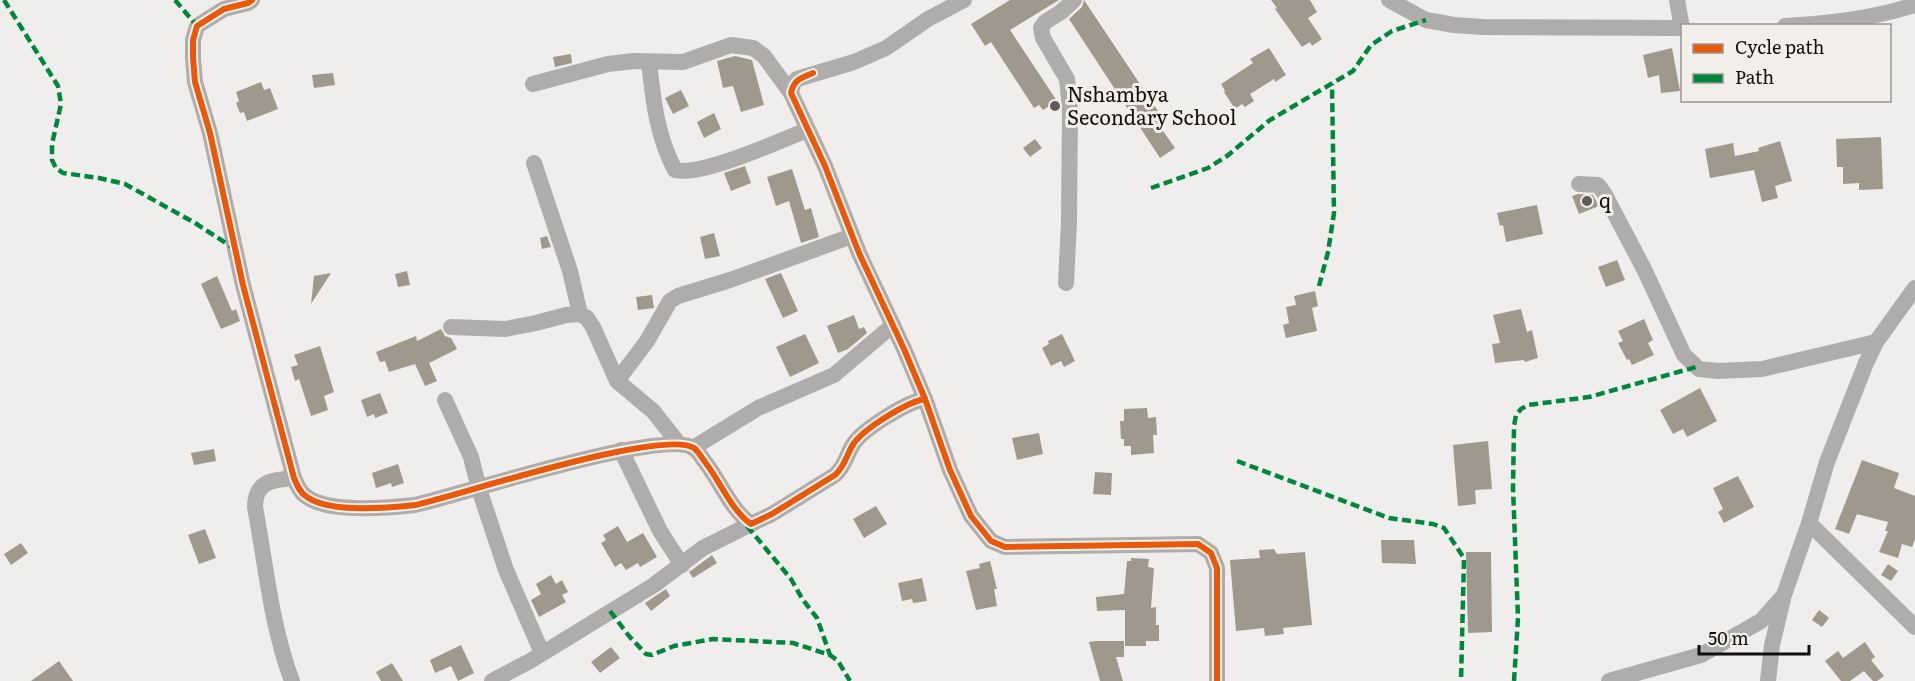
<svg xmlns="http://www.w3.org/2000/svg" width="1915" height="681" font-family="Literata,serif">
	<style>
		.building { fill: #9f988d }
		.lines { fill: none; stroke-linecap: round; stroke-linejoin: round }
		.minor { stroke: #aeadab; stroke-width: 16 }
		.quiet { stroke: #00873e; stroke-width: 4.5; stroke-dasharray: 9 4.5; stroke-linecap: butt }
		.cycleway-casing { stroke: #f2efea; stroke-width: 10 }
		.cycleway { stroke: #e8590c; stroke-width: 6 }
		.poi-dot { fill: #5e5d5c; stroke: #f2efea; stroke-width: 2 }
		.labels { text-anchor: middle; stroke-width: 6; stroke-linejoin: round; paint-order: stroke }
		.poi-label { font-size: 20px; fill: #100f0e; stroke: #f2efea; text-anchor: start }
	</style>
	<rect width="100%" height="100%" fill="#f0eeec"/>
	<!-- building -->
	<g class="building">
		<polygon points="1010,0 1059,0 1010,30 1057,101 1043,110 1039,105 1034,108 991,42 985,46 971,24"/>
		<polygon points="1084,0 1160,114 1154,118 1175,148 1160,158 1069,19 1082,7"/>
		<polygon points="1271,0 1310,0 1317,12 1308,18 1322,39 1312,46 1310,42 1302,47 1275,9 1277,8"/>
		<polygon points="1269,48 1286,75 1275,82 1274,79 1250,94 1254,101 1245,107 1242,104 1235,109 1224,92 1225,91 1221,84 1253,63 1250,59"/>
		<polygon points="1672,48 1680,91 1661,93 1659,75 1648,78 1643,55"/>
		<polygon points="571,54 572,63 555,67 553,57"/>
		<polygon points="735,56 752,60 764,105 741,112 733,86 723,88 717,61"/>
		<polygon points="333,73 335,85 314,88 312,75"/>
		<polygon points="261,82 264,90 270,88 278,109 247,121 244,112 240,113 236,103 239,101 236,92"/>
		<polygon points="681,90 689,106 673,114 665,98"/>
		<polygon points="714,113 721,129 704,138 697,122"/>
		<polygon points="1881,137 1883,189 1859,190 1859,183 1843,184 1843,167 1837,167 1836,139"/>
		<polygon points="1035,139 1042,148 1030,157 1023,148"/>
		<polygon points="1780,141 1792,181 1775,186 1778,198 1762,202 1754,170 1710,178 1705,149 1733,143 1735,156 1759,151 1758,148"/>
		<polygon points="745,166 751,183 731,191 724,173"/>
		<polygon points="792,169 805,210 811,208 819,237 801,243 789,201 776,206 767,177"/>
		<polygon points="1578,194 1593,195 1599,206 1579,214 1572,196"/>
		<polygon points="1537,205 1543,234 1506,242 1503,225 1500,226 1497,213"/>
		<polygon points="714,233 720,256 705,259 700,237"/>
		<polygon points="547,236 551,247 542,249 540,238"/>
		<polygon points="1617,260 1625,280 1606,287 1598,267"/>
		<polygon points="407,271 410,285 398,287 395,274"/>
		<polygon points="331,273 311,304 314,276"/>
		<polygon points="781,273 798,311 783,318 765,279"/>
		<polygon points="217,276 232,311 236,309 240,321 221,329 201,284"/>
		<polygon points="1315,291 1318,306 1312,308 1317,331 1286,338 1283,325 1289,323 1286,307 1296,305 1294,296"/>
		<polygon points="652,295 654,308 638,310 636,297"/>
		<polygon points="1521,309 1527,332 1532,330 1538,358 1525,362 1524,360 1495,363 1492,344 1500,343 1493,315"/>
		<polygon points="854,315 859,329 864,327 867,333 848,349 838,353 827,326"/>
		<polygon points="1644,319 1653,340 1648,343 1654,355 1632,365 1629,359 1627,360 1618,343 1623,341 1618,331"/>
		<polygon points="441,329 445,336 451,338 457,349 429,363 437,381 425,386 415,364 389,372 385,361 380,362 376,352 416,336 417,341"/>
		<polygon points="805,334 819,363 790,377 776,347"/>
		<polygon points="1062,334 1075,361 1064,367 1061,361 1051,366 1042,348 1049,344 1048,341"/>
		<polygon points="320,346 334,392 324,396 328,410 311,416 299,379 295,381 291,367 298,365 294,355"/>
		<polygon points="1700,388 1717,421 1687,437 1683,429 1673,434 1660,410"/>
		<polygon points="380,393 388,413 375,418 374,414 367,417 361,400"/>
		<polygon points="1147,408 1148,418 1156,417 1157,435 1153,435 1154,453 1131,455 1131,446 1124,446 1124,439 1121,439 1120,421 1124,421 1124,409"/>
		<polygon points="1039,433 1043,454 1017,460 1012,438"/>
		<polygon points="1488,441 1492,489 1475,490 1476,504 1458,506 1453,445"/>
		<polygon points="214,449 216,461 194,465 191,453"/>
		<polygon points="1862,460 1899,473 1894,488 1915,496 1915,539 1912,547 1902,544 1898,558 1879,552 1888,531 1885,531 1888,522 1857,514 1849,534 1835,529"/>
		<polygon points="398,464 404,483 392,487 391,483 376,488 372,473"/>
		<polygon points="1095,472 1112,473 1111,495 1093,494"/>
		<polygon points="1738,476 1754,507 1724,523 1718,512 1723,509 1713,488"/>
		<polygon points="876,506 887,524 864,538 853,519"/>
		<polygon points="618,526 627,542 643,533 657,557 640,567 638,563 626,570 621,563 615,567 601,543 606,540 603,535"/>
		<polygon points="205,529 216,558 199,564 188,535"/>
		<polygon points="1381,540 1414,540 1416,564 1382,563"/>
		<polygon points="21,543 28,553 11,565 4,554"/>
		<polygon points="1274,549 1277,554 1305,552 1312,625 1283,628 1284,634 1265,636 1264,628 1236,631 1230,560 1260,558 1259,550"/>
		<polygon points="1466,552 1491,552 1492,632 1468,633"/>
		<polygon points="712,555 717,563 693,578 689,572"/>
		<polygon points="1131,558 1149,559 1148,567 1154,568 1151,608 1156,607 1156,625 1159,625 1159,641 1146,641 1146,646 1125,646 1125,610 1097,611 1096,597 1124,594 1127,561 1131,561"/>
		<polygon points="990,561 997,589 994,589 997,606 976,610 966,571 980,568 979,564"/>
		<polygon points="1888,564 1898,571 1891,581 1881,575"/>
		<polygon points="551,575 556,584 562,580 568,592 562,595 566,602 539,617 531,600 541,594 536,584"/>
		<polygon points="922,578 927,601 913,603 912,599 902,601 898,583"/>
		<polygon points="666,589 670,596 651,611 645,603"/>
		<polygon points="1819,610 1829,618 1822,627 1812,620"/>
		<polygon points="1096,641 1124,641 1124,657 1116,657 1123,681 1100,681 1089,642"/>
		<polygon points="1865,642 1875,657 1871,660 1884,676 1877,681 1873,681 1864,671 1850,681 1841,681 1825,661 1838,651 1843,658"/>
		<polygon points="461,645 474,673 458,681 451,666 435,673 430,660"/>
		<polygon points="611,647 620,658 600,673 591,662"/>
		<polygon points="59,661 73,681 31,681"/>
		<polygon points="392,663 403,681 381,681 376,672"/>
	</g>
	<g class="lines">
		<!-- minor -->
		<g class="minor">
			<path d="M252,0L248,3L224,9L197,26L193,40V58L195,82L210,133L243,285L294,478C297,485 300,493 307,497C329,513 388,508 415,505C460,495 663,428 694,448C698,451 702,458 705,462C720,481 731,510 751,524L772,514L835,475C846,465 846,455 854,443C865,428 907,402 925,399"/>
			<polyline points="964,0 928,19 886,48 854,62 797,79 793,84 791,93 825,166 859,253 904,349 925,399 950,470 971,516 991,541 1005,547 1198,544 1211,553 1217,568 1217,681"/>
			<polyline points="1389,0 1426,20 1454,25 1483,27 1682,28"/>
			<polyline points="1677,0 1682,28"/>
			<path d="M1785,26C1832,23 1870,19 1915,5"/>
			<path d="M649,62C653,99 657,137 675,170C701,177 779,141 807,130"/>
			<polyline points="533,84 608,64 634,61 683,62 731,45 753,48 764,56 791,93"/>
			<polyline points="534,163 570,271 580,314"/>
			<polyline points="1579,184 1598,185 1604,193 1644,269 1684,355 1699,369 1718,371 1762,369 1876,342"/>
			<polyline points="1066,283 1069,222 1070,109 1067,79 1043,38 1041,28 1045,22 1061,12 1074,0"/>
			<polyline points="451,327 505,329 536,323 566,315 580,314 587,318 593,327 617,381 653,411 679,444"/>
			<polyline points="617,381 647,341 670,301 678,296 730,280 852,236"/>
			<polyline points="445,400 471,457 479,489 506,570 542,653"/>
			<polyline points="693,448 758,408 834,375 893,325"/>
			<polyline points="621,450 660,531 682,565"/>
			<polyline points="1809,523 1915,627"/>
			<path d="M292,681C271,625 266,566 255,507C255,481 272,480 294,478"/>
			<polyline points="492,681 530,661 654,585 703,548 751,524"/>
			<polyline points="1609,681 1701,655 1761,621 1784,595 1809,523 1827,462 1866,363 1876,342 1915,288"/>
			<polyline points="1768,681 1772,645 1783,599"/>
		</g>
		<!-- quiet -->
		<g class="quiet">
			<polyline points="4,0 58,86 61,104 52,144 52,160 56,168 63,173 99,178 125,184 195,223 235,249"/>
			<polyline points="175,0 197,26"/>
			<polyline points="1151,188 1208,168 1227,156 1270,120 1353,71 1371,45 1392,31 1426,20"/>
			<polyline points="1319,286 1328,252 1334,213 1332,84"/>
			<polyline points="1237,461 1389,518 1433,524 1444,528 1464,558 1461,681"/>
			<polyline points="747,526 791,579 803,600 817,618 830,655"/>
			<polyline points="610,611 629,636 646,654 652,655 674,646 713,639 793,643 830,655 838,661 850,681"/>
			<polyline points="1514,681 1518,618 1513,488 1514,426 1516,415 1521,409 1528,405 1589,397 1696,367"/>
		</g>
		<defs>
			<g id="cycleway">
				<path d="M252,0L248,3L224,9L197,26L193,40V58L195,82L210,133L243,285L294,478C297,485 300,493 307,497C329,513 388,508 415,505C460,495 663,428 694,448C698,451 702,458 705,462C720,481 731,510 751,524L772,514L835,475C846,465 846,455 854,443C865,428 907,402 925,399"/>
				<path d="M813,73C801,78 794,79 791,93L825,166L859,253L904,349L925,399L950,470L971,516L991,541L1005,547L1198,544L1211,553L1217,568V681"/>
			</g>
		</defs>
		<!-- cycleway casing -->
		<use href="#cycleway" class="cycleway-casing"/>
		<!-- cycleway -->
		<use href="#cycleway" class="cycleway"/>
	</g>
	<!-- markers -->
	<g class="poi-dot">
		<circle cx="1055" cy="106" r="6"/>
		<circle cx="1587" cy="201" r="6"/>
	</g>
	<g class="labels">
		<!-- poi labels -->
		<g class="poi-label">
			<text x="1067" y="102">Nshambya<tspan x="1067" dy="23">Secondary School</tspan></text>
			<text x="1599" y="208">q</text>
		</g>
	</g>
	<!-- legend -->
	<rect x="1681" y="24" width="210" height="78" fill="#f2efea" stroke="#989592" stroke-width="1.5"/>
	<rect x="1693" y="44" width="30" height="9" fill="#e8590c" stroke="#989592" stroke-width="1.5"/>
	<text x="1735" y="54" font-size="18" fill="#100f0e">Cycle path</text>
	<rect x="1693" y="74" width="30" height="9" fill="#00873e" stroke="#989592" stroke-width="1.5"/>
	<text x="1735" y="84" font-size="18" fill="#100f0e">Path</text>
	<!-- scale -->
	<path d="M1699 645v9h110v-9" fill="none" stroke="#100f0e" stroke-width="3"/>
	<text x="1708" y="645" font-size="18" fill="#100f0e" stroke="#f2efea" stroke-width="4.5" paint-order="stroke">50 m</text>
</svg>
